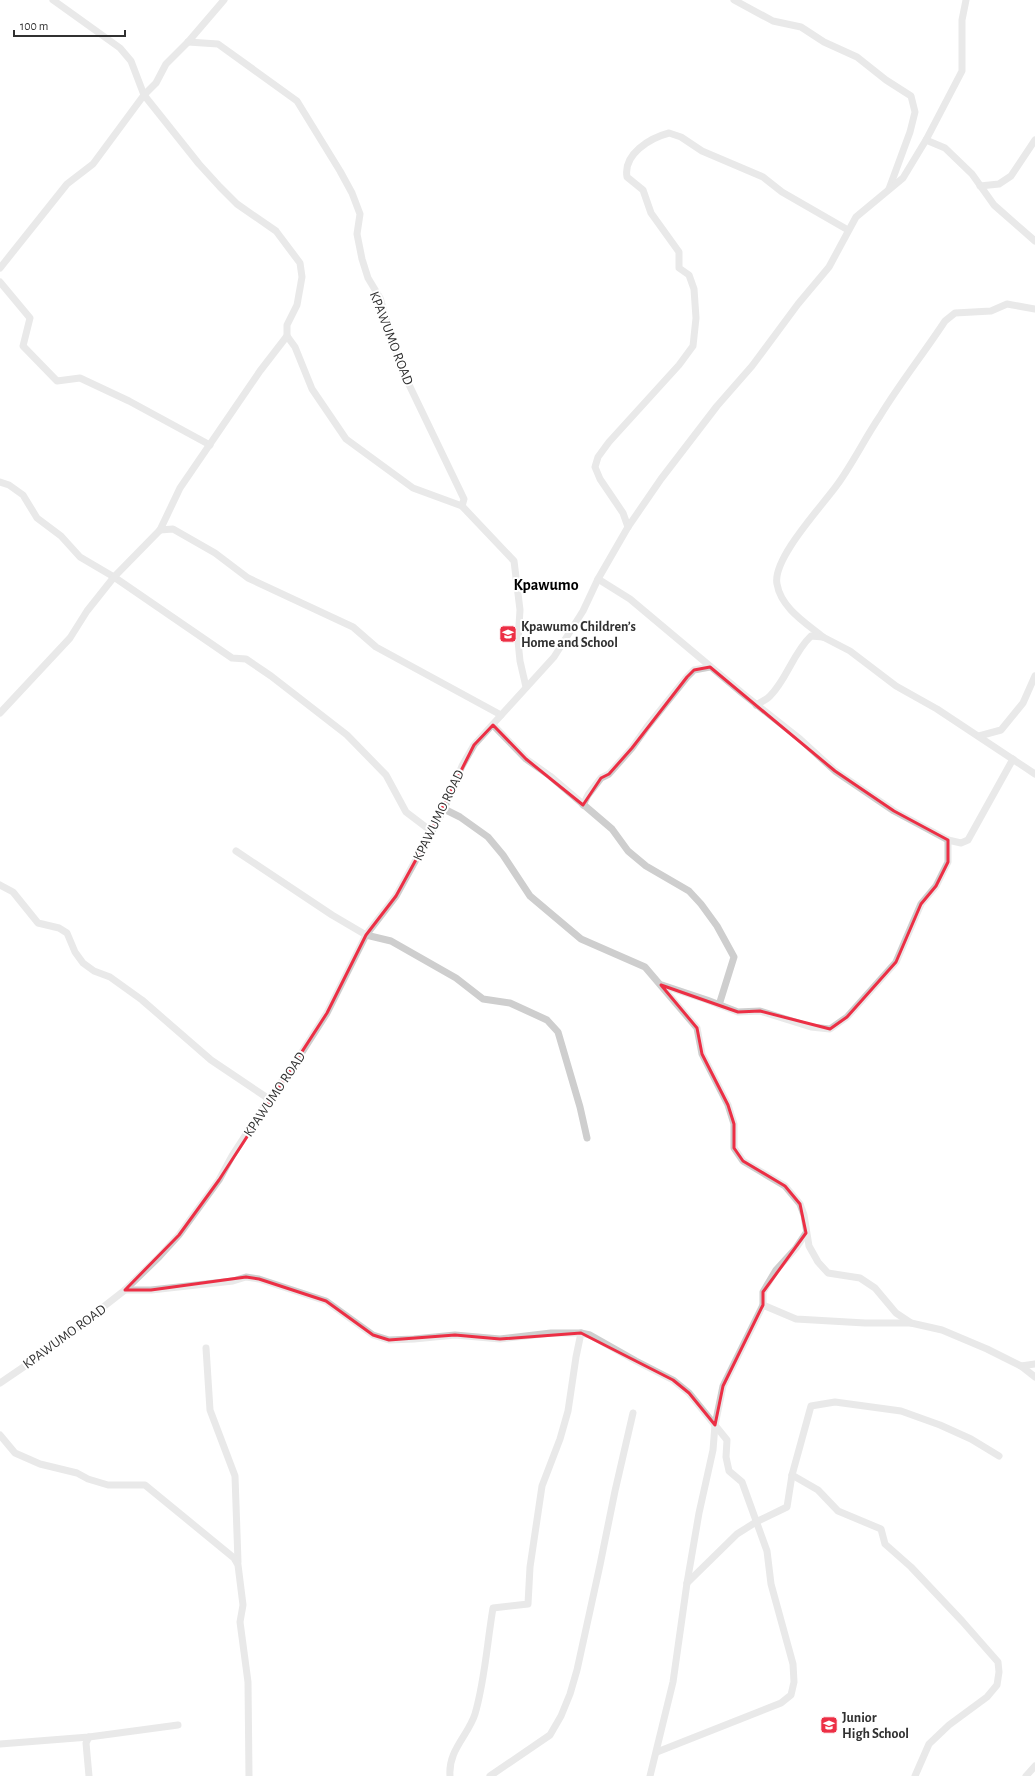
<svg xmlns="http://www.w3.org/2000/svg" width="1035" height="1776" font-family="'Alegreya Sans',sans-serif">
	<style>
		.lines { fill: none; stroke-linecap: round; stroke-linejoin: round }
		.street { stroke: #cecece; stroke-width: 7 }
		.marked { fill: none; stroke: #ec2f45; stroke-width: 3; stroke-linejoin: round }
		.labels { text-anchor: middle; stroke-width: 4; stroke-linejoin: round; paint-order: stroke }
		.street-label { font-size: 14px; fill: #313131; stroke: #fff }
		.poi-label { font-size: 14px; font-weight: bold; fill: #313131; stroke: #fff; text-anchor: start }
		.quarter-label { font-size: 16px; font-weight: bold; fill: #000; stroke: #fff }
	</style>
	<rect width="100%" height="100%" fill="#fff"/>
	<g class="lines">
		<!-- street -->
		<g class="street">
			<polyline points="53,0 120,48 131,61 144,95 199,164 220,187 237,204 276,231 300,263 302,277 297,305 287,325 287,336 295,347 312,389 346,439 413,488 462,506"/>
			<polyline points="734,0 773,21 801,27 824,42 857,57 886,80 911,96 915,112 910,132 889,189"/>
			<polyline points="188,42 218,44 297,101 340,171 352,193 360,214 357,234 362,259 368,278 380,298 401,368 464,499 462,506 514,561 520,610 518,641 520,661 526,687"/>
			<polyline points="926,140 945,148 972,174 994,205 1035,241"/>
			<polyline points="980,186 999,184 1011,176 1035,140"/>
			<polyline points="0,268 67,184 93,164 144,95 156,83 166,64 188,42 224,0"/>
			<polyline points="0,282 30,318 23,346 57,381 80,378 129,401 210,445"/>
			<polyline points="0,482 9,485 23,495 37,518 61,536 80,557 114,577 232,658 246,659 271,676 347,735 386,775 406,812 431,831"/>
			<path d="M628,527L623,513L600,479L595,467L598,457L609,442L679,365L693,346L696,318L694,289L689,275L679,268V252L651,213L643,190L627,177C623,154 650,138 669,133L681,137L702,151L763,177L782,192L848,230"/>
			<polyline points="160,530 173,529 215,553 248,578 353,627 376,647 501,715"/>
			<polyline points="598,579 630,599 742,693 800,739 835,771 894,811 948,840 961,843 968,840 1013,759"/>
			<path d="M823,637C806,623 781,608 777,584C772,559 822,506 837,485C853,463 865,438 880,416C900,383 924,353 945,321L955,313L991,311L1007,304L1035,309"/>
			<path d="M756,705C761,702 766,700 770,696C787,679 793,653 811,636L823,637L850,651L896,686L937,709L1035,774"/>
			<polyline points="0,713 70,638 87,611 114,577 160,530 180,488 260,371 287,336"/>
			<polyline points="493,725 526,759 550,776 612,829 628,851 646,866 689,891 701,904 717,926 734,957 719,1005"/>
			<polyline points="979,736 1001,730 1023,703 1035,676"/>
			<polyline points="583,805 588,795 601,778 609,774 632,748 647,727 687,677 694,670 710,667"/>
			<polyline points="444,809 460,817 488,837 503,855 530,896 581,939 645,967 697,1028 702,1054 728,1105 734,1124 734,1148 743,1161 785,1186 800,1204 804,1215 809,1246 818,1262 828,1273 860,1278 875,1288 896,1313 911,1323 942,1330 987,1349 1021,1366 1035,1377"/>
			<polyline points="236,851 332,915 366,935 391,941 456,978 483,999 510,1003 547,1020 558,1032 580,1107 587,1138"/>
			<polyline points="0,885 13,892 38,923 59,928 67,933 75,952 83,963 94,971 110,977 142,1000 211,1060 269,1099"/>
			<polyline points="662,985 707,1000 738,1012 760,1011 811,1027 830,1029 847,1017 896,962 921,904 936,886 948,862 948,840"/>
			<polyline points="125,1290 151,1290 233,1281 246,1277 259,1279 326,1301 373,1335 389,1340 414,1339 455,1335 500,1339 551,1333 581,1333 590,1335 636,1361 673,1380 689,1393 727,1440 726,1457 729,1471 742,1482 767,1551 771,1584 793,1664 794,1682 791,1695 781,1703 657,1752"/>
			<polyline points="763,1305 796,1319 865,1323 911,1323"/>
			<polyline points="206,1348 210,1410 235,1476 238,1562"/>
			<polyline points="1021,1366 1035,1364"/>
			<polyline points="0,1383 47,1351 125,1290 159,1257 179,1235 219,1180 232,1156 269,1099 295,1063 327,1013 366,935 396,896 418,856 444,809 462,766 474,745 554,657 583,611 598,579 628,527 661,479 717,406 752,366 798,304 829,267 856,217 903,178 926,140 962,71 962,20 966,0"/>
			<polyline points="0,1435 15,1453 40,1464 77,1473 88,1479 108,1485 145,1485 234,1558 238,1565 243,1605 240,1622 248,1682 249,1776"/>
			<polyline points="792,1475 818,1490 838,1511 881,1529 885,1544 911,1567 962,1621 998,1662 999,1672 997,1685 987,1697 949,1725 929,1744 915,1776"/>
			<polyline points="687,1583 737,1534 756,1522 787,1507 792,1475 811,1406 835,1402 901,1411 940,1425 971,1439 999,1456"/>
			<polyline points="0,1744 89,1737 178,1725"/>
			<polyline points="89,1776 86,1743 89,1737"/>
			<path d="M450,1776C448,1750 468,1736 475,1714C485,1680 487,1643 493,1608L528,1604L530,1567L542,1486L560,1439L568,1411L576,1357L581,1333"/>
			<polyline points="490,1776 550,1735 561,1716 570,1694 577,1670 600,1565 615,1491 633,1413"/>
			<polyline points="650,1776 673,1682 687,1583 699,1513 713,1450 715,1425 723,1386 763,1305 763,1292 776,1270 796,1248 806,1233"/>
			<polyline points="1026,1776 1035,1766"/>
		</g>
	</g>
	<!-- marked area -->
	<path d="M0 0H1035V1776H0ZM710,667L835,771L894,811L948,840V862L936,886L921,904L896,962L847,1017L830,1029L760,1011L738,1012L661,985L697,1028L702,1054L728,1105L734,1124V1148L743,1161L785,1186L800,1204L806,1233L763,1292V1305L723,1386L715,1425L689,1393L673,1380L581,1333L500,1339L455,1335L389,1340L373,1335L326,1301L259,1279L246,1277L151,1290H125L179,1235L219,1180L327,1013L366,935L396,896L418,856L474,745L493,725L526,759L583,805L601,778L609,774L632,748L687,677L694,670Z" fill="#fff" fill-opacity=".55" fill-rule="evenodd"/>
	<path class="marked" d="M710,667L835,771L894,811L948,840V862L936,886L921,904L896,962L847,1017L830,1029L760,1011L738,1012L661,985L697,1028L702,1054L728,1105L734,1124V1148L743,1161L785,1186L800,1204L806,1233L763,1292V1305L723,1386L715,1425L689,1393L673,1380L581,1333L500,1339L455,1335L389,1340L373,1335L326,1301L259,1279L246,1277L151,1290H125L179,1235L219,1180L327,1013L366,935L396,896L418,856L474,745L493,725L526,759L583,805L601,778L609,774L632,748L687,677L694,670Z"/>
	<!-- icons -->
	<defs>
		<symbol id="school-square" viewBox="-11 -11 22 22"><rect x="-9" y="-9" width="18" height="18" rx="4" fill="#ec2f45" stroke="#fff"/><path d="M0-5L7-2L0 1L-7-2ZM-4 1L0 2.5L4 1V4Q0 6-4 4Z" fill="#fff"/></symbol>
	</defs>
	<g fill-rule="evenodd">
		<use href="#school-square" x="498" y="624" width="20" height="20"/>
		<use href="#school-square" x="819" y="1715" width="20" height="20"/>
	</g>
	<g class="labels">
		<!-- street labels -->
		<g class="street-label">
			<text transform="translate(392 338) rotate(69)" y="5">KPAWUMO ROAD</text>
			<text transform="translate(438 815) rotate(-64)" y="5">KPAWUMO ROAD</text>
			<text transform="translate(274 1094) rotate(-56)" y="5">KPAWUMO ROAD</text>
			<text transform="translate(64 1336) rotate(-36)" y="5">KPAWUMO ROAD</text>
		</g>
		<!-- poi labels -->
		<g class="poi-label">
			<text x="521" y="631">Kpawumo Children’s<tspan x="521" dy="16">Home and School</tspan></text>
			<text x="842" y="1722">Junior<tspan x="842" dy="16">High School</tspan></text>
		</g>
		<!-- quarter labels -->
		<g class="quarter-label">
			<text x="546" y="590">Kpawumo</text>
		</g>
	</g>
	<!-- scale -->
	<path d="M14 30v6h111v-6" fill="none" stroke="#313131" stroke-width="2"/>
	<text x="20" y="30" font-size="12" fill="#313131" stroke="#ffffff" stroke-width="3" paint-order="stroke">100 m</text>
</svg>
